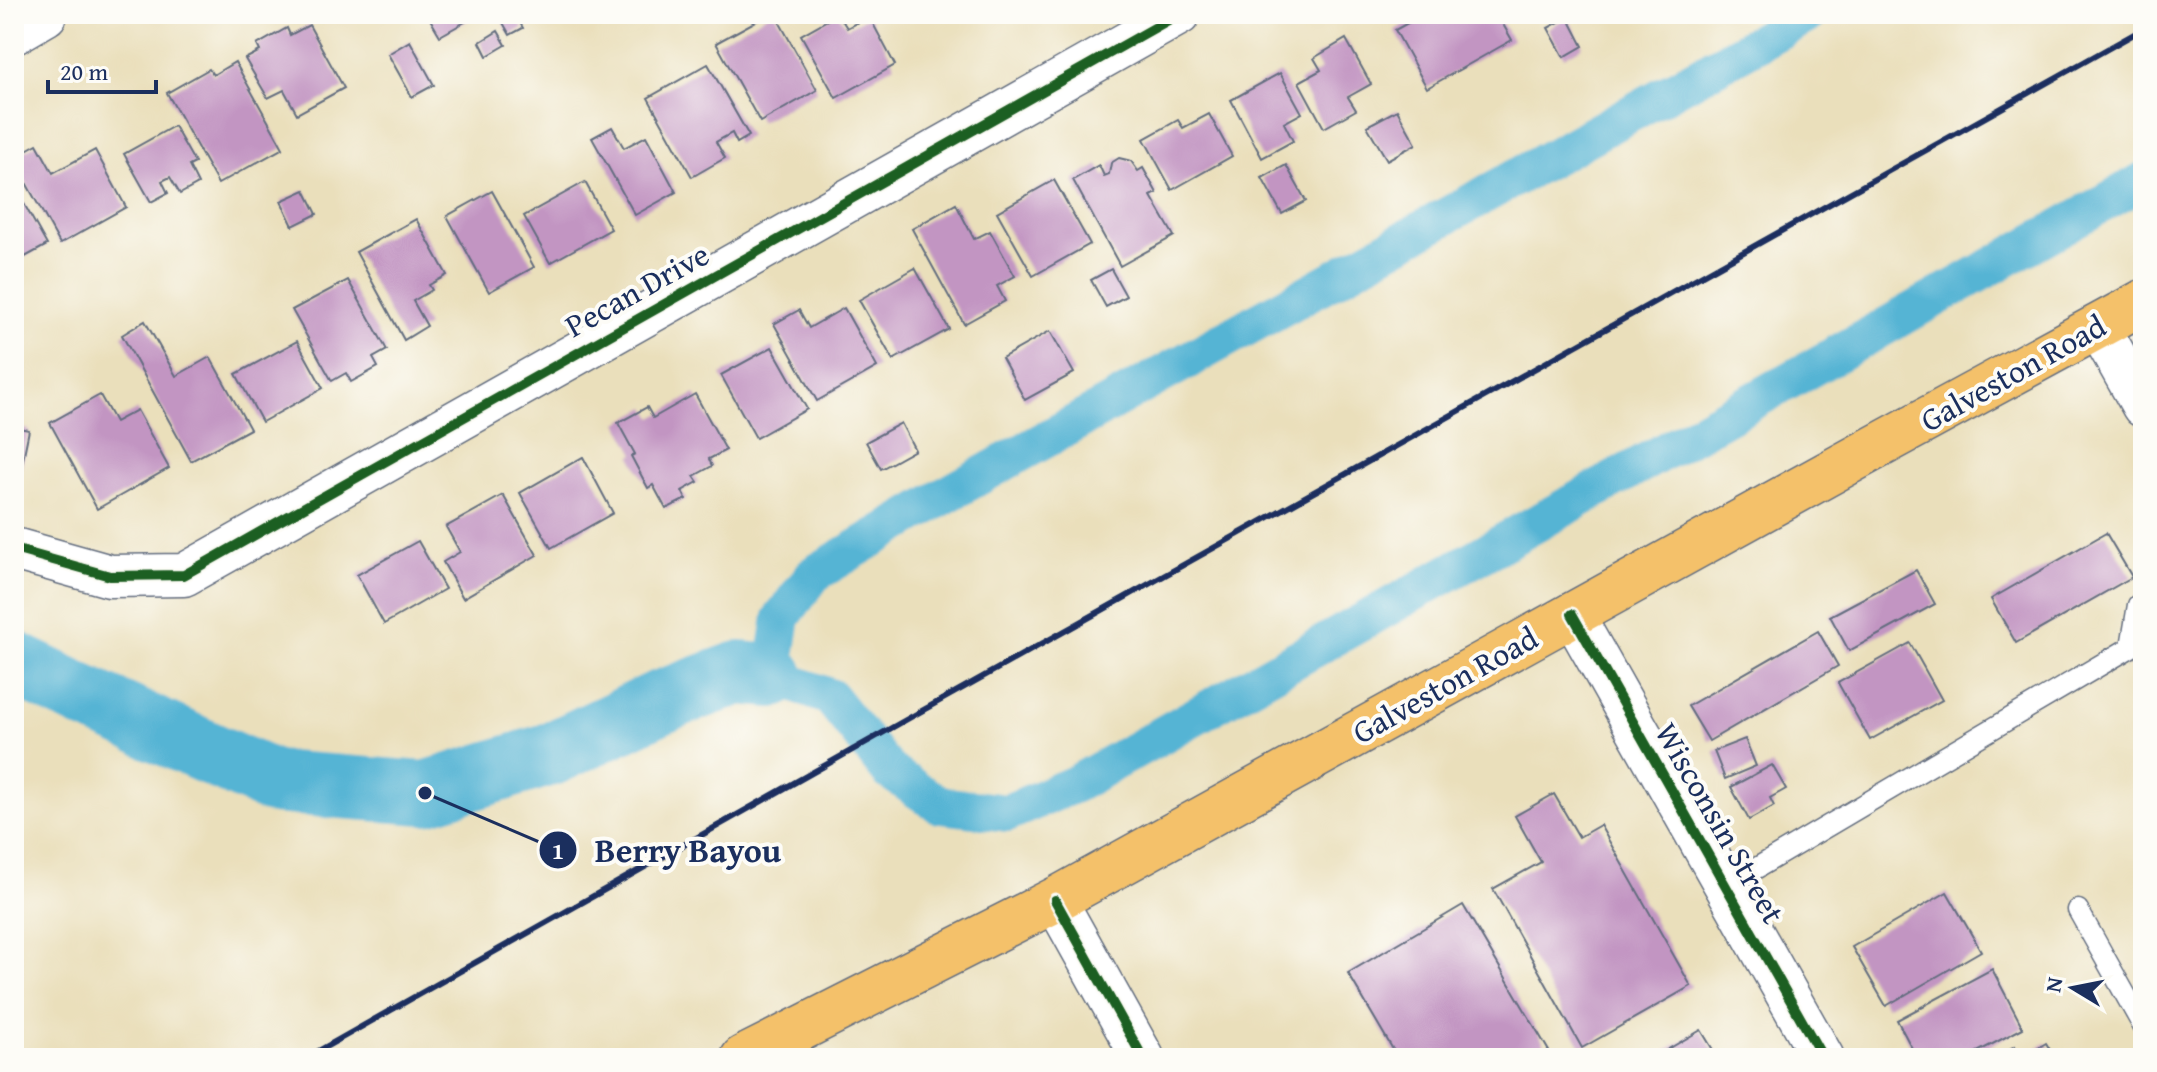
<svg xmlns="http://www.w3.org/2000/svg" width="2157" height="1072" font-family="'Gentium Book Plus',serif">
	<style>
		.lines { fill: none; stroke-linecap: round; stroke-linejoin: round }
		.canal { stroke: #55b4d4; stroke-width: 38 }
		.river { stroke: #55b4d4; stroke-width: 64 }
		.building { fill: #c295c2 }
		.service-casing { stroke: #636d7f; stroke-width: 23 }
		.minor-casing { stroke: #636d7f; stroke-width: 45 }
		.tertiary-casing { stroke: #636d7f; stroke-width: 47 }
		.primary-casing { stroke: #636d7f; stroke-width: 47 }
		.service { stroke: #fff; stroke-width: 20 }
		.minor { stroke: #fff; stroke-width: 42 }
		.tertiary { stroke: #fff; stroke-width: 44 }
		.primary { stroke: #f4c16a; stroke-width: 44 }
		.rail { stroke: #1b2f5e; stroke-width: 6 }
		.cycleway-casing { stroke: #fdfcf7; stroke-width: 15 }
		.cycleway { stroke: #1b5e20; stroke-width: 10 }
		.labels { text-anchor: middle; stroke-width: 8; stroke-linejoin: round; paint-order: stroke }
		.street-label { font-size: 32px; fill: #1b2f5e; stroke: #fdfcf7 }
		.leader { fill: none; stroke: #1b2f5e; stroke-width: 3 }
		.callout-dot { fill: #1b2f5e; stroke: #fdfcf7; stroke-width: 3 }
		.mark-label { font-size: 24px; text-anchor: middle; font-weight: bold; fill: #fff }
		.callout-label { font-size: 34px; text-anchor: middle; font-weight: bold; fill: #1b2f5e; stroke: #fdfcf7; stroke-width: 8; stroke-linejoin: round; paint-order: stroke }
	</style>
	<rect width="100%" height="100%" fill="#fdfcf7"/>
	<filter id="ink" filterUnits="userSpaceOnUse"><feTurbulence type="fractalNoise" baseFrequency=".0125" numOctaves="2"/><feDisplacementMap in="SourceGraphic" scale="16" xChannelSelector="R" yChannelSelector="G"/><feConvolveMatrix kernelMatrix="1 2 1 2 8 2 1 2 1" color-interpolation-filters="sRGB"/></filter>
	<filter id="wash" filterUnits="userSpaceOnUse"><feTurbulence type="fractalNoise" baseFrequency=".006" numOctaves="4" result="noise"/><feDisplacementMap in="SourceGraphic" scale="32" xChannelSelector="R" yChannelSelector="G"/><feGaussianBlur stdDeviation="1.8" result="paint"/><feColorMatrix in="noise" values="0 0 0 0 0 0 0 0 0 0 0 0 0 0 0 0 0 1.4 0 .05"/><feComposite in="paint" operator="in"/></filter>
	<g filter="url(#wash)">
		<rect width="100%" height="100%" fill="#eadfbb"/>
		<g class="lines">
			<!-- canal -->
			<polyline class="canal" points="1809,14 946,495 814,574 782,617 773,676 830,697 889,771 940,805 1007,813 1075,784 2143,181"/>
			<!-- river -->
			<polyline class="river" points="14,663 84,697 273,782 425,793 551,754 660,702 739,673 773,676"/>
		</g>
		<g id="blocks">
			<!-- building -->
			<g class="building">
				<polygon points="427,14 479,14 440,36"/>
				<polygon points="498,14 515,14 523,28 510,35"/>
				<polygon points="769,14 775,14 817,90 760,122 716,43"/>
				<polygon points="838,14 847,28 869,16 895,65 836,98 801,35"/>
				<polygon points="1424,14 1497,14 1512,40 1427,88 1395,30"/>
				<polygon points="1568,17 1583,46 1564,57 1548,28"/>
				<polygon points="309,25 344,88 297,114 284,90 268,98 245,59 260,51 257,45 287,28 290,35"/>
				<polygon points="498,31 506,45 487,56 480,42"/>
				<polygon points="1346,39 1371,84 1348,97 1356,110 1324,128 1299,82 1321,70 1314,58"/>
				<polygon points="410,41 434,85 412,97 388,54"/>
				<polygon points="235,62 283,148 218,184 167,93 209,69 213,75"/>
				<polygon points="708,64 749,136 737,143 732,133 716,142 725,158 692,177 648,98"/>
				<polygon points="1280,73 1302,113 1284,123 1293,141 1262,158 1231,100"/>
				<polygon points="1397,110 1416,144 1387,160 1367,126"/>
				<polygon points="1209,114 1232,156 1172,190 1144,139 1178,120 1183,128"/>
				<polygon points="174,126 195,163 189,166 198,184 180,194 170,177 162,181 168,193 151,202 124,154"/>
				<polygon points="612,127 624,148 646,136 676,192 635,215 592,138"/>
				<polygon points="37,144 53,173 95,150 126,207 60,244 14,161 14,157"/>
				<polygon points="1119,158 1131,161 1138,171 1143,168 1157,193 1151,196 1174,236 1120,266 1073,180 1099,165 1104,176 1109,174 1111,163"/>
				<polygon points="1286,165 1306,201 1282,214 1262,178"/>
				<polygon points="1054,180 1090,244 1033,276 997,212"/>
				<polygon points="585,182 611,229 550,263 524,216"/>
				<polygon points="305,190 317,214 293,226 281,201"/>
				<polygon points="492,191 534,267 489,292 447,216"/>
				<polygon points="18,193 47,245 14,263 14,196"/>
				<polygon points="956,204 974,239 990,231 1015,276 997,286 1005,301 964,324 912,229"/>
				<polygon points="416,219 447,275 429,285 432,290 413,301 427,326 404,340 356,252"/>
				<polygon points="915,268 949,329 893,360 859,300"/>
				<polygon points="1111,269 1126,296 1106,307 1091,280"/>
				<polygon points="348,280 387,350 373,358 378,367 351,382 346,373 332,381 292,310"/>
				<polygon points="14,288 22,302 14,307"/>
				<polygon points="844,308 877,367 817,401 774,324 799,310 809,328"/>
				<polygon points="145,321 176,376 210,357 250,429 191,461 122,335"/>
				<polygon points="1050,331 1074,373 1025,400 1002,358"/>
				<polygon points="297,341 323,388 262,422 236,374"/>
				<polygon points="772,347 807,409 756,438 721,375"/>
				<polygon points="695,394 726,450 709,459 712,466 694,476 698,482 682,491 686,499 666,509 653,485 648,488 631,456 635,454 618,423 647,407 653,418"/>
				<polygon points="100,395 115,422 137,410 169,468 97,509 50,423"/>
				<polygon points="901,423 915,450 881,469 866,442"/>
				<polygon points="14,427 29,430 21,469 14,467"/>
				<polygon points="583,457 613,513 551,548 520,493"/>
				<polygon points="503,495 537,555 463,598 443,562 460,552 446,527"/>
				<polygon points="2106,533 2132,577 2016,643 1991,599"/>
				<polygon points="418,541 445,589 384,624 357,575"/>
				<polygon points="1916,570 1935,604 1849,651 1830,616"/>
				<polygon points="1818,631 1838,666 1709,741 1688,706"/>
				<polygon points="1910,643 1942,700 1870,740 1838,683"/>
				<polygon points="1745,739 1756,766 1725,779 1714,751"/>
				<polygon points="1772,765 1786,789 1770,798 1774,806 1749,820 1731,787"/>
				<polygon points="1554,794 1579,837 1600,825 1691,986 1582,1048 1493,889 1541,862 1515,816"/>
				<polygon points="1947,892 1981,951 1886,1006 1852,947"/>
				<polygon points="1463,905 1553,1058 1398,1058 1348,973"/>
				<polygon points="1992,969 2023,1028 1966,1058 1917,1058 1897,1020"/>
				<polygon points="1701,1030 1718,1058 1653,1058"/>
				<polygon points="2046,1043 2055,1058 1994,1058 2015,1046 2021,1058"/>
			</g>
		</g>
	</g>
	<g filter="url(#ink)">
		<use href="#blocks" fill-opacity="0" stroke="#636d7f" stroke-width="2"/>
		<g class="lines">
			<defs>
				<g id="service">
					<polyline points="1726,886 2131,647 2138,605 2143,601"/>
					<polyline points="2078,910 2143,1026"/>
				</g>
				<g id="minor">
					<polyline points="2098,326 2143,406"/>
					<polyline points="14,549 110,576 184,575 1179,14"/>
					<polyline points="1572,614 1823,1058"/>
					<polyline points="1055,900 1143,1058"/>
				</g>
				<polyline id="tertiary" points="14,32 45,14"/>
				<polyline id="primary" points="743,1058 1055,900 1869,451 2143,302"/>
			</defs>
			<!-- service casing -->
			<use href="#service" class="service-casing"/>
			<!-- minor casing -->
			<use href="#minor" class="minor-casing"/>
			<!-- tertiary casing -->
			<use href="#tertiary" class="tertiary-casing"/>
			<!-- primary casing -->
			<use href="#primary" class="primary-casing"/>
			<!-- service -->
			<use href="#service" class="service"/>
			<!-- minor -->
			<use href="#minor" class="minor"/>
			<!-- tertiary -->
			<use href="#tertiary" class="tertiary"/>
			<!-- primary -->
			<use href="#primary" class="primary"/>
			<!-- rail -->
			<polyline class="rail" points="306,1058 918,713 2143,29"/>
			<defs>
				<g id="cycleway">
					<polyline points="14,549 110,576 184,575 1179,14"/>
					<polyline points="1572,614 1823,1058"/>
					<polyline points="1055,900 1143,1058"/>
				</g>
			</defs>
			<!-- cycleway casing -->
			<use href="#cycleway" class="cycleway-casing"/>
			<!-- cycleway -->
			<use href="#cycleway" class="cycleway"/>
		</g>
	</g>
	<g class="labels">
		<!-- street labels -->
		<g class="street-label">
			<text transform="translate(637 290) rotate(-29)" y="11">Pecan Drive</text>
			<text transform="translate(2013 373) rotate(-29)" y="11">Galveston Road</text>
			<text transform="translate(1445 685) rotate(-29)" y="11">Galveston Road</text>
			<text transform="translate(1720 823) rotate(60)" y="11">Wisconsin Street</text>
		</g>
	</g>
	<!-- callouts -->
	<path class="leader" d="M425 793L558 850"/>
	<g class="callout-dot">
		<circle cx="425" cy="793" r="8"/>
		<circle cx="558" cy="850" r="20"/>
	</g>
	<g class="mark-label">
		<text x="558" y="859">1</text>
	</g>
	<g class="callout-label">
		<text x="688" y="862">Berry Bayou</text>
	</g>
	<!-- margin -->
	<rect width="2157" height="1072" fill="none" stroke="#fdfcf7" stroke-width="48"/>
	<!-- north arrow -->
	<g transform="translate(2073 988) rotate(280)" stroke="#fdfcf7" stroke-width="6" paint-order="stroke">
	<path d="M0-6L14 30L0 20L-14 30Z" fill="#1b2f5e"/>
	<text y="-12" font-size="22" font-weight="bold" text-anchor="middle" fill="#1b2f5e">N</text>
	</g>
	<!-- scale -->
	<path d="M48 80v12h108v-12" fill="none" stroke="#1b2f5e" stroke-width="4"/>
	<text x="60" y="80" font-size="24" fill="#1b2f5e" stroke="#fdfcf7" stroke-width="6" paint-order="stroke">20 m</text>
</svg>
